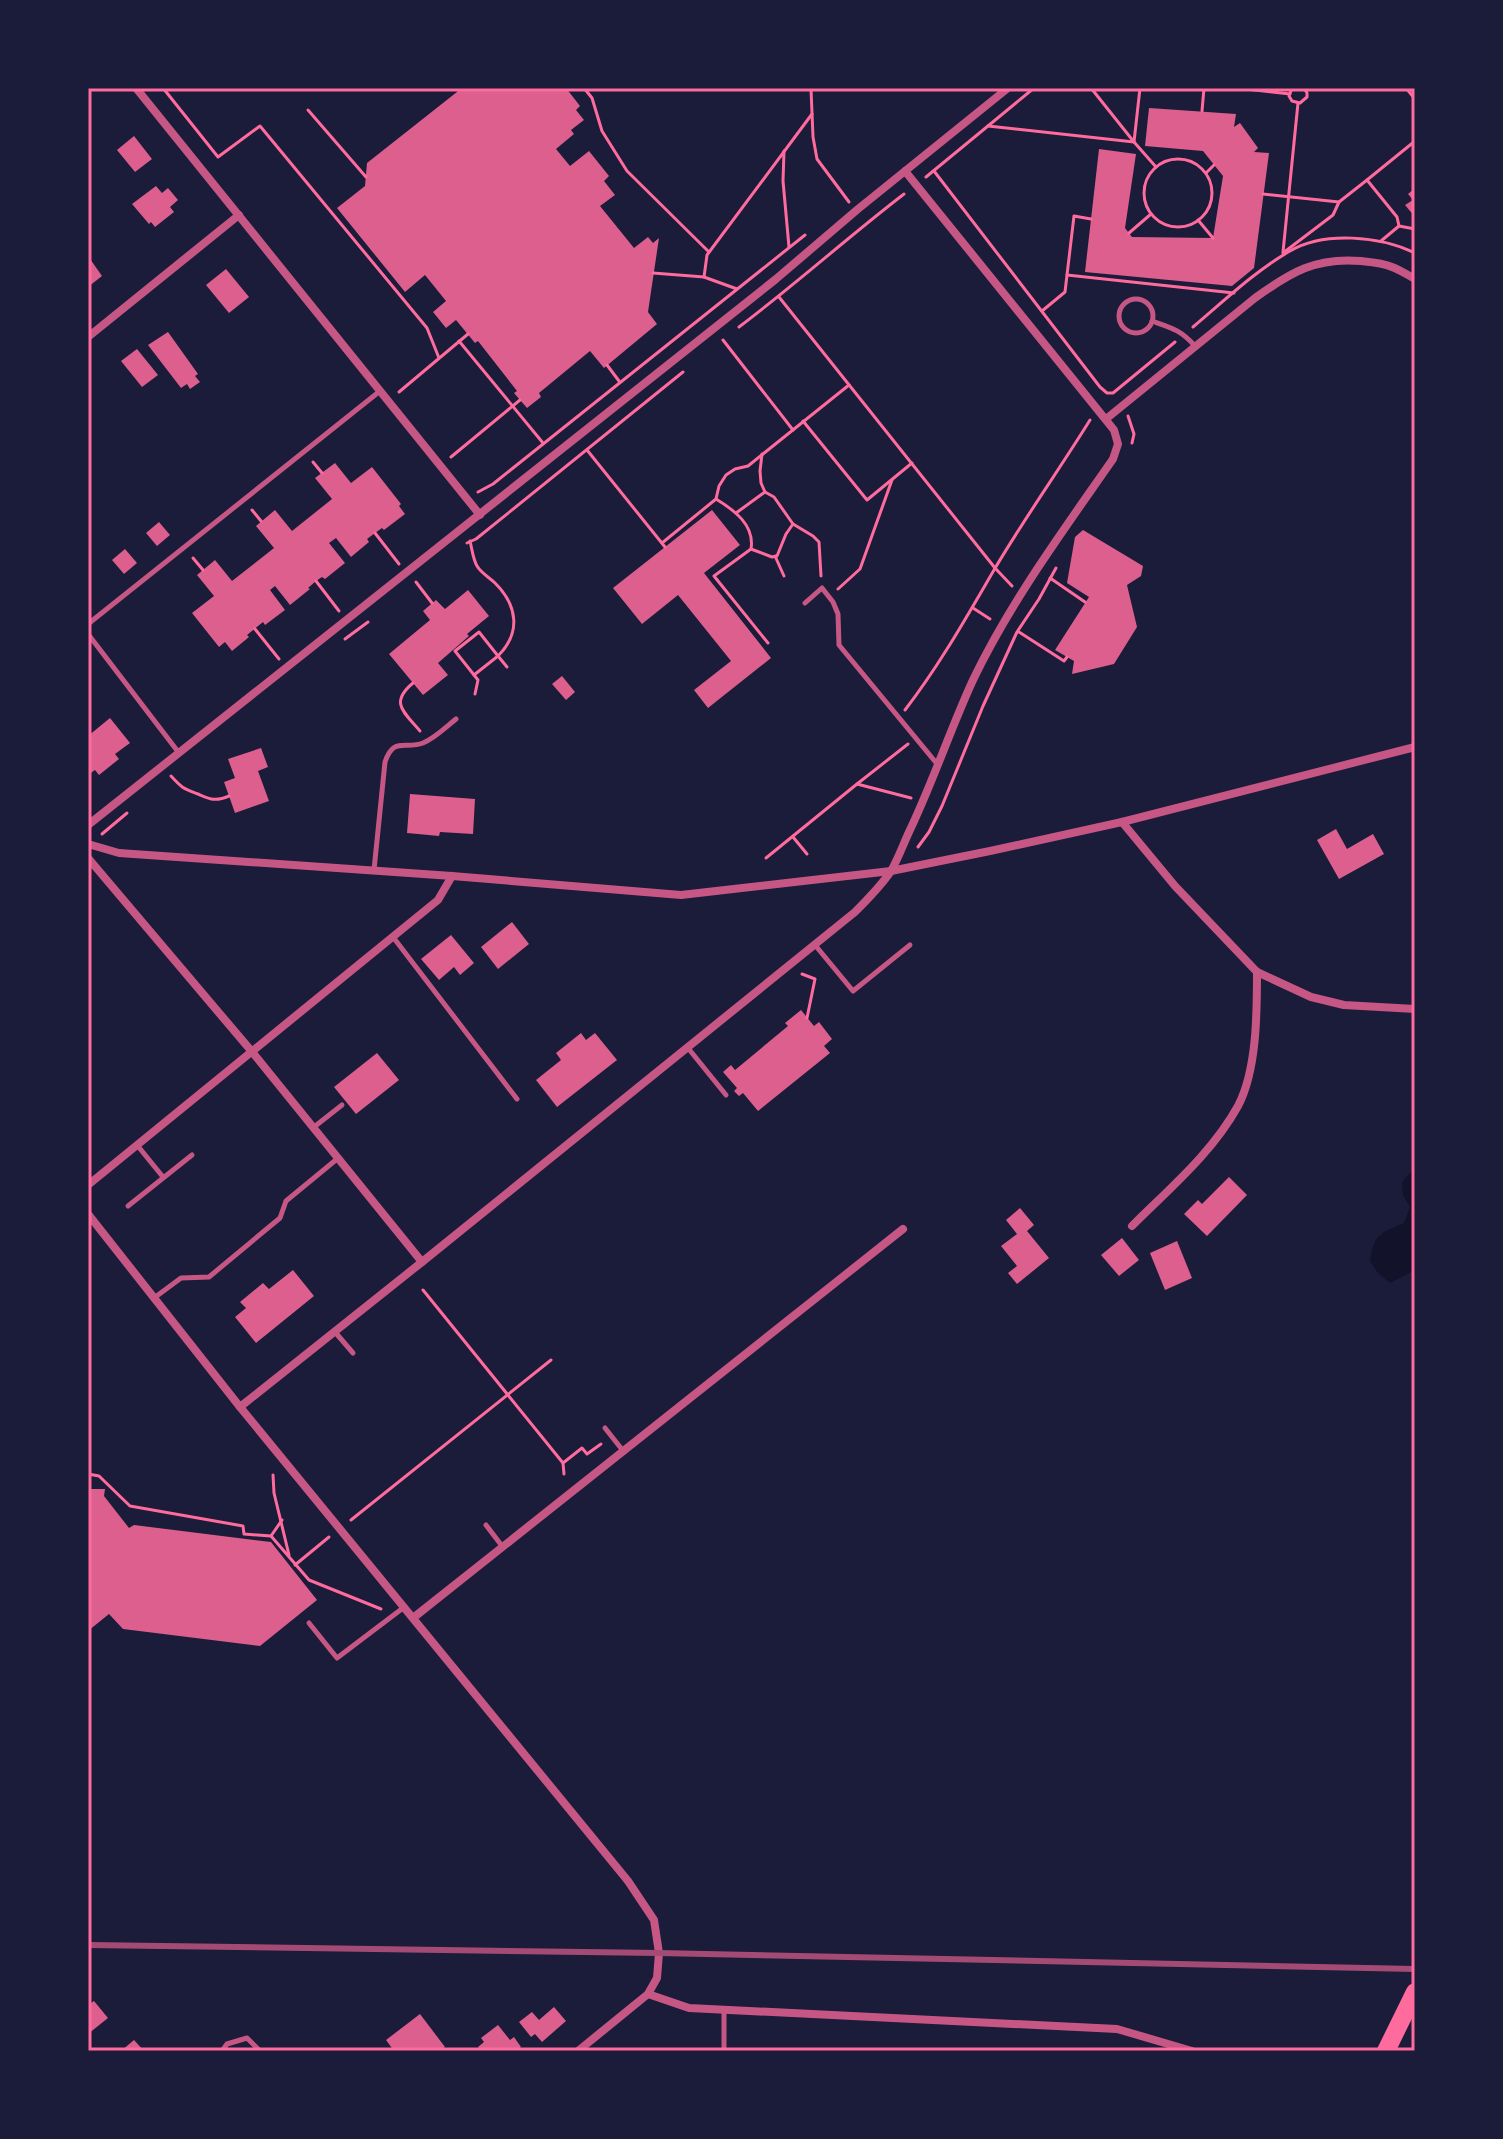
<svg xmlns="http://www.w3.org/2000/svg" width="1503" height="2139" font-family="Manrope,sans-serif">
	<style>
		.water { fill: #12122b }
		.building { fill: #dd5f8e }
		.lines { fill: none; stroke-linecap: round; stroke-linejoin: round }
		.path { stroke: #ff6b9d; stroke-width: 3 }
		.service { stroke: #c65784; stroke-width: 5 }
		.minor { stroke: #c65784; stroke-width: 8 }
		.trunk { stroke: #ff6b9d; stroke-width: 18 }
		.rail { stroke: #a44b75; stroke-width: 6 }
		.neatline { fill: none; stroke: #ff6b9d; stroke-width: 3 }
	</style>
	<rect width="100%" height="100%" fill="#1b1b3a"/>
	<!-- water -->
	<path class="water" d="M1415,1167V1270L1390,1283L1378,1273L1370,1261C1374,1234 1381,1233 1404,1223L1410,1207L1403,1195L1402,1182Z"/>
	<!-- building -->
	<g class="building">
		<polygon points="462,88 566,88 580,106 576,110 584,120 571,130 574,134 556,149 570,166 589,151 609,176 604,181 615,195 600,206 634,248 648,237 653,243 659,238 648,312 657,324 604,368 590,351 539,393 541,397 527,408 514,393 517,391 478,341 475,343 456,320 446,328 433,312 446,301 425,275 405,292 337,208 365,186 367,163"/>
		<polygon points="1149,108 1236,114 1234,127 1240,123 1258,148 1254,152 1269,153 1254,268 1232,286 1085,272 1099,149 1136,154 1125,228 1132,237 1213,238 1223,176 1203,151 1145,146"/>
		<polygon points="134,136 152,159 135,172 117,150"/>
		<polygon points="156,186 162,193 168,188 178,200 170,207 174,212 155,227 151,222 149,224 132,204"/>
		<polygon points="1415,188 1415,217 1405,205 1413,200 1408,194"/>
		<polygon points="88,256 102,276 88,287"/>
		<polygon points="226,269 249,297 229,313 206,285"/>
		<polygon points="168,332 198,374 195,376 200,382 190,389 187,384 181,388 148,345"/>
		<polygon points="137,349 158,375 142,387 121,361"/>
		<polygon points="335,463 351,483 372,467 401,504 399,506 405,514 384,530 382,528 375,533 367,539 369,542 351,557 336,538 329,543 345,563 325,579 322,577 316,581 308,588 310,589 290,605 275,586 270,590 285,610 265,625 263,622 247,635 249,637 232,651 225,642 219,647 192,613 214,596 197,575 215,560 232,581 274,548 256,526 275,510 292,531 332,499 315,478"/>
		<polygon points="712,510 740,545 704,573 771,658 708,708 694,690 731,661 678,595 642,624 613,588"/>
		<polygon points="159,522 170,535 157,546 146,533"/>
		<polygon points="1083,530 1143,566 1141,576 1127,585 1137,627 1114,664 1072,674 1074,661 1055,650 1089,597 1067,583 1075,537"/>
		<polygon points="125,549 137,563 124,574 112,560"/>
		<polygon points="468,590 489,616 467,634 469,636 438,663 448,675 423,695 389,654 430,620 423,611 436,600 445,609"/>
		<polygon points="562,676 575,692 566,700 552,684"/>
		<polygon points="110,718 130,743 115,754 119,759 99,775 95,770 88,775 88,736"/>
		<polygon points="261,748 268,767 258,771 269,801 235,813 224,782 235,778 228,759"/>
		<polygon points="410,794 475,799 473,834 440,832 439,836 407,833"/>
		<polygon points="1336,829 1347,849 1373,834 1384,854 1339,879 1317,840"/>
		<polygon points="512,922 529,944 498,969 481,947"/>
		<polygon points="451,935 474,963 460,975 454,967 439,980 421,959"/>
		<polygon points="801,1010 814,1026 819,1022 832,1039 824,1046 830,1053 758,1111 743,1093 739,1096 734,1091 737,1088 723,1072 731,1065 735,1070 788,1026 785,1023"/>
		<polygon points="581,1033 586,1040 595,1033 617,1060 557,1107 536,1080 561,1060 556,1053"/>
		<polygon points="377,1053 399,1080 356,1114 334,1087"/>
		<polygon points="1229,1177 1247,1195 1207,1236 1184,1214 1198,1200 1202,1204"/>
		<polygon points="1020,1208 1034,1225 1027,1231 1049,1258 1017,1284 1008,1273 1017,1266 1001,1246 1017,1234 1006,1220"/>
		<polygon points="1122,1238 1139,1260 1119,1276 1101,1255"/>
		<polygon points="1177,1241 1192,1278 1165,1290 1150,1253"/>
		<polygon points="293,1270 314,1296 256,1343 235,1317 246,1308 240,1302 263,1283 269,1289"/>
		<polygon points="89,1489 105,1489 104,1496 129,1528 134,1525 271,1542 317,1600 260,1646 123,1629 109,1614 88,1631"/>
		<polygon points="94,2001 108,2018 88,2034 88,2005"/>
		<polygon points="554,2007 566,2021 542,2042 535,2034 531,2037 519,2022 532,2012 539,2020"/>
		<polygon points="420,2014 445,2047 439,2051 394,2051 386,2040"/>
		<polygon points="498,2025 510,2040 514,2037 521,2047 516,2051 481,2051 478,2047 484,2042 481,2038"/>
		<polygon points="134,2040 144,2051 121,2051"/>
	</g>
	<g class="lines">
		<!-- path -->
		<g class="path">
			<polyline points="163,88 218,157 260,126 427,328 439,358"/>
			<polyline points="584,88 592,98 602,131 627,171 709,252"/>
			<polyline points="1091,88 1134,142 1140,88"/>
			<polyline points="1237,88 1290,94"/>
			<polyline points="1292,88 1289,96 1292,101 1300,103 1307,97 1307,93 1304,88"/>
			<polyline points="1406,88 1415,99"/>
			<polyline points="811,89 813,137 817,159 849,202"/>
			<polyline points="308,110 366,177"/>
			<polyline points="1202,111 1204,88"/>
			<polyline points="988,126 1134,142 1156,167"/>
			<polyline points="784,151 783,181 789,247"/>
			<circle cx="1178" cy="193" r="34"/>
			<polyline points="934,171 1100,387 1107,393 1113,393 1175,342"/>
			<polyline points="1206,173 1214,165"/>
			<polyline points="926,177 1034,88"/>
			<polyline points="1263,194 1339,202"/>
			<polyline points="1198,220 1213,238"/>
			<polyline points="1399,226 1397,217 1367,180 1415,141"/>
			<polyline points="1129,233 1151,214"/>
			<polyline points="1381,241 1399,226 1415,229"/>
			<polyline points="1283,252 1298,103"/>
			<polyline points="1283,253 1333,215 1339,202 1367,180"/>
			<polyline points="653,273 704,277 737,289"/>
			<polyline points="1067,275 1074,216 1091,219"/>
			<polyline points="704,277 707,255 812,114"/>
			<polyline points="779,297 995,568 1012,586"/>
			<polyline points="1042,311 1065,292 1067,275 1234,293"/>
			<path d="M739,327C796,284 848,237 904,194"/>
			<path d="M1193,327C1224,301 1255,271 1290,251C1324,231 1380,236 1415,253"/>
			<polyline points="723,340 793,430"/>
			<polyline points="459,341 543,443"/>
			<polyline points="607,365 619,381"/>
			<polyline points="399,392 468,334"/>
			<polyline points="1128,416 1134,434 1132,443"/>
			<polyline points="803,421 867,500 912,463"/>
			<polyline points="587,450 665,547"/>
			<polyline points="762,454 760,471 761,483 765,492 774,497 793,524 813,536 819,542 821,576"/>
			<polyline points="451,457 520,400"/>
			<polyline points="313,462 322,473"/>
			<polyline points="478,492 493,484 805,235"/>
			<path d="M716,499C734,510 755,525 751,549L714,576L768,643"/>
			<polyline points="252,510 261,521"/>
			<polyline points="736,513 765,492"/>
			<polyline points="375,533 399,564"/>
			<path d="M470,541C472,549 473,559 477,566C481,573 490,578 495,583C518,606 521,633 498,656L479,632L455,651L478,680L475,694"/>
			<polyline points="467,543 476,539 683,372"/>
			<polyline points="662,543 716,499 719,486 726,475 735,469 748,466 849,385"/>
			<polyline points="751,549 772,557 777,556 786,534 793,524"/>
			<polyline points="775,556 784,576"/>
			<polyline points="193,558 203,570"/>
			<polyline points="1050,578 1085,602"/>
			<polyline points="316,581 339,611"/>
			<polyline points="416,582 432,603"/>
			<polyline points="838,589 860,569 892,480"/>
			<polyline points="973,608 990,619"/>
			<polyline points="255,629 279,659"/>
			<polyline points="1019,632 1064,661 1067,657"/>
			<polyline points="345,639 368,622"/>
			<polyline points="474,675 498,656 507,667"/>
			<path d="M413,683C389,703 404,712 420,731"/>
			<path d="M905,710C939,666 966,618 994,570C1024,519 1059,470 1090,420"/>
			<polyline points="908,744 857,784 911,798"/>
			<path d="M171,776C183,789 183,788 198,794C210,799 215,802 229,796"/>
			<polyline points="102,834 127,813"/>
			<polyline points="793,837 807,854"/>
			<polyline points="918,847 929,832 942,806 983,706 1017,632 1039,599 1056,568"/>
			<polyline points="766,858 857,784"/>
			<polyline points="802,974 815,979 807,1018"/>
			<polyline points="423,1290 563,1463 582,1448 587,1454 601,1444"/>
			<polyline points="563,1463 564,1474"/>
			<polyline points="88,1474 99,1476 130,1506 243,1526 244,1534 271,1536 282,1520"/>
			<polyline points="273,1475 274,1493 289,1555"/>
			<polyline points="351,1520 551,1360"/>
			<polyline points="271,1536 309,1580 381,1609"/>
			<polyline points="295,1565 329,1537"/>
		</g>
		<!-- service -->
		<g class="service">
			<circle cx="1136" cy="316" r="17"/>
			<path d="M1152,321C1172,328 1181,330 1195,346"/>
			<polyline points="805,603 822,588 833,602 838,614 839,645 938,765"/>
			<polyline points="88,624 380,391"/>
			<polyline points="88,634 179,753"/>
			<path d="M374,870L385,762C394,736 405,750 423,743C435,738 446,727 456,719"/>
			<polyline points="393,937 517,1099"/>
			<polyline points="815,945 853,991 910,945"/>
			<polyline points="688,1048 726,1095"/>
			<polyline points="314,1127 342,1105"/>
			<polyline points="137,1145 163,1177"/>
			<polyline points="128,1206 192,1155"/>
			<polyline points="154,1298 181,1278 209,1277 280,1218 286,1201 337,1159"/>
			<polyline points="335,1332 353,1353"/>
			<polyline points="605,1428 624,1452"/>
			<polyline points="486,1525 502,1546"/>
			<polyline points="309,1623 337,1658 403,1608"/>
			<polyline points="724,2010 724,2051"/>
			<polyline points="222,2051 227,2044 247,2038 260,2051"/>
		</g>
		<!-- minor -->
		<g class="minor">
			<polyline points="136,88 480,515"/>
			<polyline points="88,337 239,215"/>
			<path d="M1106,419L1255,298C1291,272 1316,257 1361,261C1371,262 1383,263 1392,267C1400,270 1408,275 1415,279"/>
			<polyline points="1122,822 1175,886 1257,972 1311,997 1344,1005 1415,1009"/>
			<polyline points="88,825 776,279 858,209 1008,88"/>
			<polyline points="88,844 119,853 452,876 681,895 891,871 990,851 1122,822 1415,747"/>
			<polyline points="88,858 253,1053 422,1262"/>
			<polyline points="88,1185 438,900 452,876"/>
			<polyline points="88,1214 240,1407 628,1881 654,1920 659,1953 657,1978 648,1994 578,2051"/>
			<path d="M1132,1226C1170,1188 1212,1153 1238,1106C1257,1070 1257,1012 1257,972"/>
			<path d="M240,1407L422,1262L855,912C868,899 881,886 891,871C898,859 903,845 909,832C933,782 950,730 973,680C1011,601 1063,531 1113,459L1118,444L1114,430L905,171"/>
			<polyline points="413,1618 903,1229"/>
			<polyline points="648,1994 689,2008 1117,2029 1192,2051"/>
		</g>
		<!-- trunk -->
		<polyline class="trunk" points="1386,2051 1415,1992"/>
		<!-- rail -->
		<polyline class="rail" points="88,1945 659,1953 1415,1969"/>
	</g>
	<!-- border -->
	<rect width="1503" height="2139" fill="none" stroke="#1b1b3a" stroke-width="180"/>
	<rect x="90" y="90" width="1323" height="1959" class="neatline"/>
</svg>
